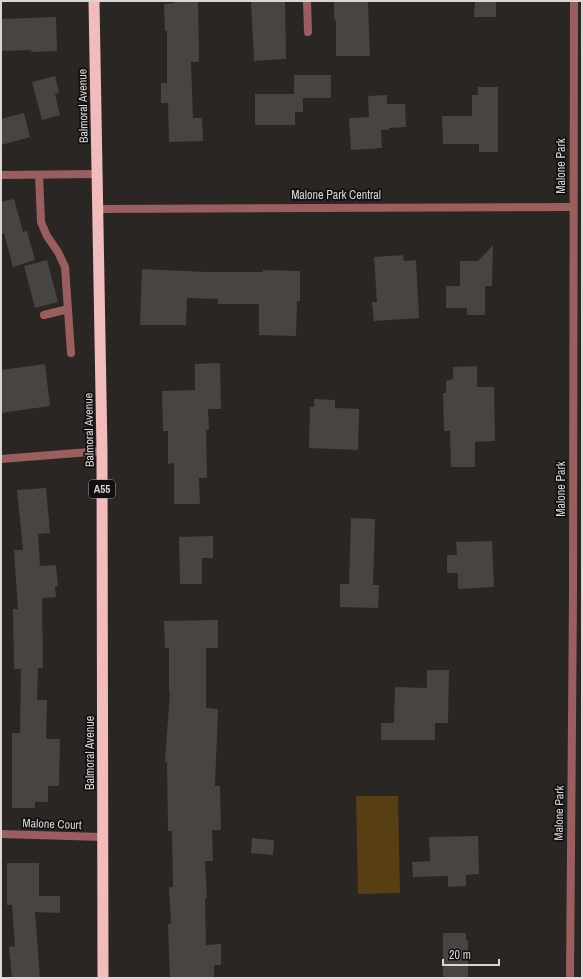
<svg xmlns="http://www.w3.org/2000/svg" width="583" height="979" font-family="'Archivo Narrow',sans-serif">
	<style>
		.green { fill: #573e13 }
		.building { fill: #484442 }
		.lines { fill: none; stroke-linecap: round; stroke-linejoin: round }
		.minor { stroke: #9b5e5f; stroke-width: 8 }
		.trunk { stroke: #f2bcbc; stroke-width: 11 }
		.labels { text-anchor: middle; stroke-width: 3.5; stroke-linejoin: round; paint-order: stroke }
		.shield { fill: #110f0f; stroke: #9d9a9a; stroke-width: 1 }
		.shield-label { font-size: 11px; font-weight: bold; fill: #d9d6d5 }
		.street-label { font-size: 12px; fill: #d9d6d5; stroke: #110f0f }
	</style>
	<rect width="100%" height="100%" fill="#2a2624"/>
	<!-- green -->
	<polygon class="green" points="356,796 398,796 400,893 358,894"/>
	<!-- building -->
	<g class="building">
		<polygon points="174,1 198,1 199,62 191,62 193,118 202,118 203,141 169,142 168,103 161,103 161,83 167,83 167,31 165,31 164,4 174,3"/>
		<polygon points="251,1 285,1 286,59 254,61"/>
		<polygon points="334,1 368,1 370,56 336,56 336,19 334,20"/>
		<polygon points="475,1 496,1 496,17 474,17"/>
		<polygon points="56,17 57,51 31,52 31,50 1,51 1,19"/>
		<polygon points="294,75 331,75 331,98 303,98 303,112 295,112 295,125 255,125 255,94 294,94"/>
		<polygon points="55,76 59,93 55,94 60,115 42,120 32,82"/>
		<polygon points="478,87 498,87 498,152 479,152 479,144 443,144 442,116 472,116 472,95 478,95"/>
		<polygon points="387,95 387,104 405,104 406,127 389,128 389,130 381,130 382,148 351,150 349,118 369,117 368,96"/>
		<polygon points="24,113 30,137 1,145 1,119"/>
		<polygon points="14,199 23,232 27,231 35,260 13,267 4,233 1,234 1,202"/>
		<polygon points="493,245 492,286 485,286 485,315 467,315 467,308 446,308 446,286 460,286 460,261 478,261"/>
		<polygon points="403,255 404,261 416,260 419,318 374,321 372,302 377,302 374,257"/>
		<polygon points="47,260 58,302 35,308 24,266"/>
		<polygon points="142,269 207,272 263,272 263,270 300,271 300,301 297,301 296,336 259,335 259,304 218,304 218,299 187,298 186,325 140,325"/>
		<polygon points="220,363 221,409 208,409 209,430 206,430 207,478 199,478 200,504 174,504 174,463 168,464 168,431 163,431 162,391 195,390 195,364"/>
		<polygon points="45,364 50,406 1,413 1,370"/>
		<polygon points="477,366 477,387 494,387 495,441 475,442 475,467 451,467 450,431 444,431 443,393 446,393 446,381 453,379 453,367"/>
		<polygon points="314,399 335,400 335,408 359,409 358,450 309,448 310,407 314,407"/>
		<polygon points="46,488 50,533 38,534 40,566 56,565 58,586 55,587 56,597 42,598 43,668 38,668 37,700 47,700 46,739 60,739 59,786 48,786 48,802 35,802 35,808 12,808 12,733 20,733 21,669 14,669 13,609 18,609 14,550 23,550 17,490"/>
		<polygon points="351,518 375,519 373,585 379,585 378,608 340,607 340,584 349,584"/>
		<polygon points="213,536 213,558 202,558 202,584 180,584 179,537"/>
		<polygon points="492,541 494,587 458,589 458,573 447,573 447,555 457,555 456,542"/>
		<polygon points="218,620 218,648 206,648 206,708 218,709 215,786 220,786 221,830 212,830 213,861 205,861 207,898 205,898 206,945 221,944 221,965 214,965 214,978 170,978 168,924 171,924 169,887 173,887 172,831 168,831 167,762 165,762 170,691 169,691 169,648 165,648 164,621"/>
		<polygon points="427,670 449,670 448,723 435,723 435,740 381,740 381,723 394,723 395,687 427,688"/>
		<polygon points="478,836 479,874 466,875 466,886 448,887 448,876 413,877 412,862 430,861 429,837"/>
		<polygon points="252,838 274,840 273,855 251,853"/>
		<polygon points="7,863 39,863 39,896 60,896 60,913 35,912 40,978 12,978 9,947 15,946 12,905 7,905"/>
		<polygon points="443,933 466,933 466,940 468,940 468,978 443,978"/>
	</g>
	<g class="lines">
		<!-- minor -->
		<g class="minor">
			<polyline points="307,1 308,32"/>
			<polyline points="1,175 97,174"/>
			<polyline points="39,175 41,222 47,236 58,252 65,267 71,353"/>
			<polyline points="98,209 573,207"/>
			<polyline points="44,315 68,309"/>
			<polyline points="1,459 102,451"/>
			<polyline points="1,834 102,837"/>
			<polyline points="570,978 573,594 574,1"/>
		</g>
		<!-- trunk -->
		<polyline class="trunk" points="94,1 102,451 103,978"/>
	</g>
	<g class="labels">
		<!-- shield labels -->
		<rect class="shield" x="89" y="480" width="26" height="18" rx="3"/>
		<g class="shield-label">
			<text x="102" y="493">A55</text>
		</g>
		<!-- street labels -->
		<g class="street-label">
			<text transform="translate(83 106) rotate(-91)" y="4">Balmoral Avenue</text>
			<text transform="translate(561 166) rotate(-90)" y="4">Malone Park</text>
			<text x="336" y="199">Malone Park Central</text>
			<text transform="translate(89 430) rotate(-91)" y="4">Balmoral Avenue</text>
			<text transform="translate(561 489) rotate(-90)" y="4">Malone Park</text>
			<text transform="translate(90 753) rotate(-90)" y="4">Balmoral Avenue</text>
			<text transform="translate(559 813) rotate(-89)" y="4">Malone Park</text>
			<text transform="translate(52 824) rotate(2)" y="4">Malone Court</text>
		</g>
	</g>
	<!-- border -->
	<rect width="583" height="979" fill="none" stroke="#d9d6d5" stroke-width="4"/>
	<!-- scale -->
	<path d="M443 959v6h56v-6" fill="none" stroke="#d9d6d5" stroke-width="2"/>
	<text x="449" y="959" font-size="12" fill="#d9d6d5" stroke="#110f0f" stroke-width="3" paint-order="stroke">20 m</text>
</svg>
